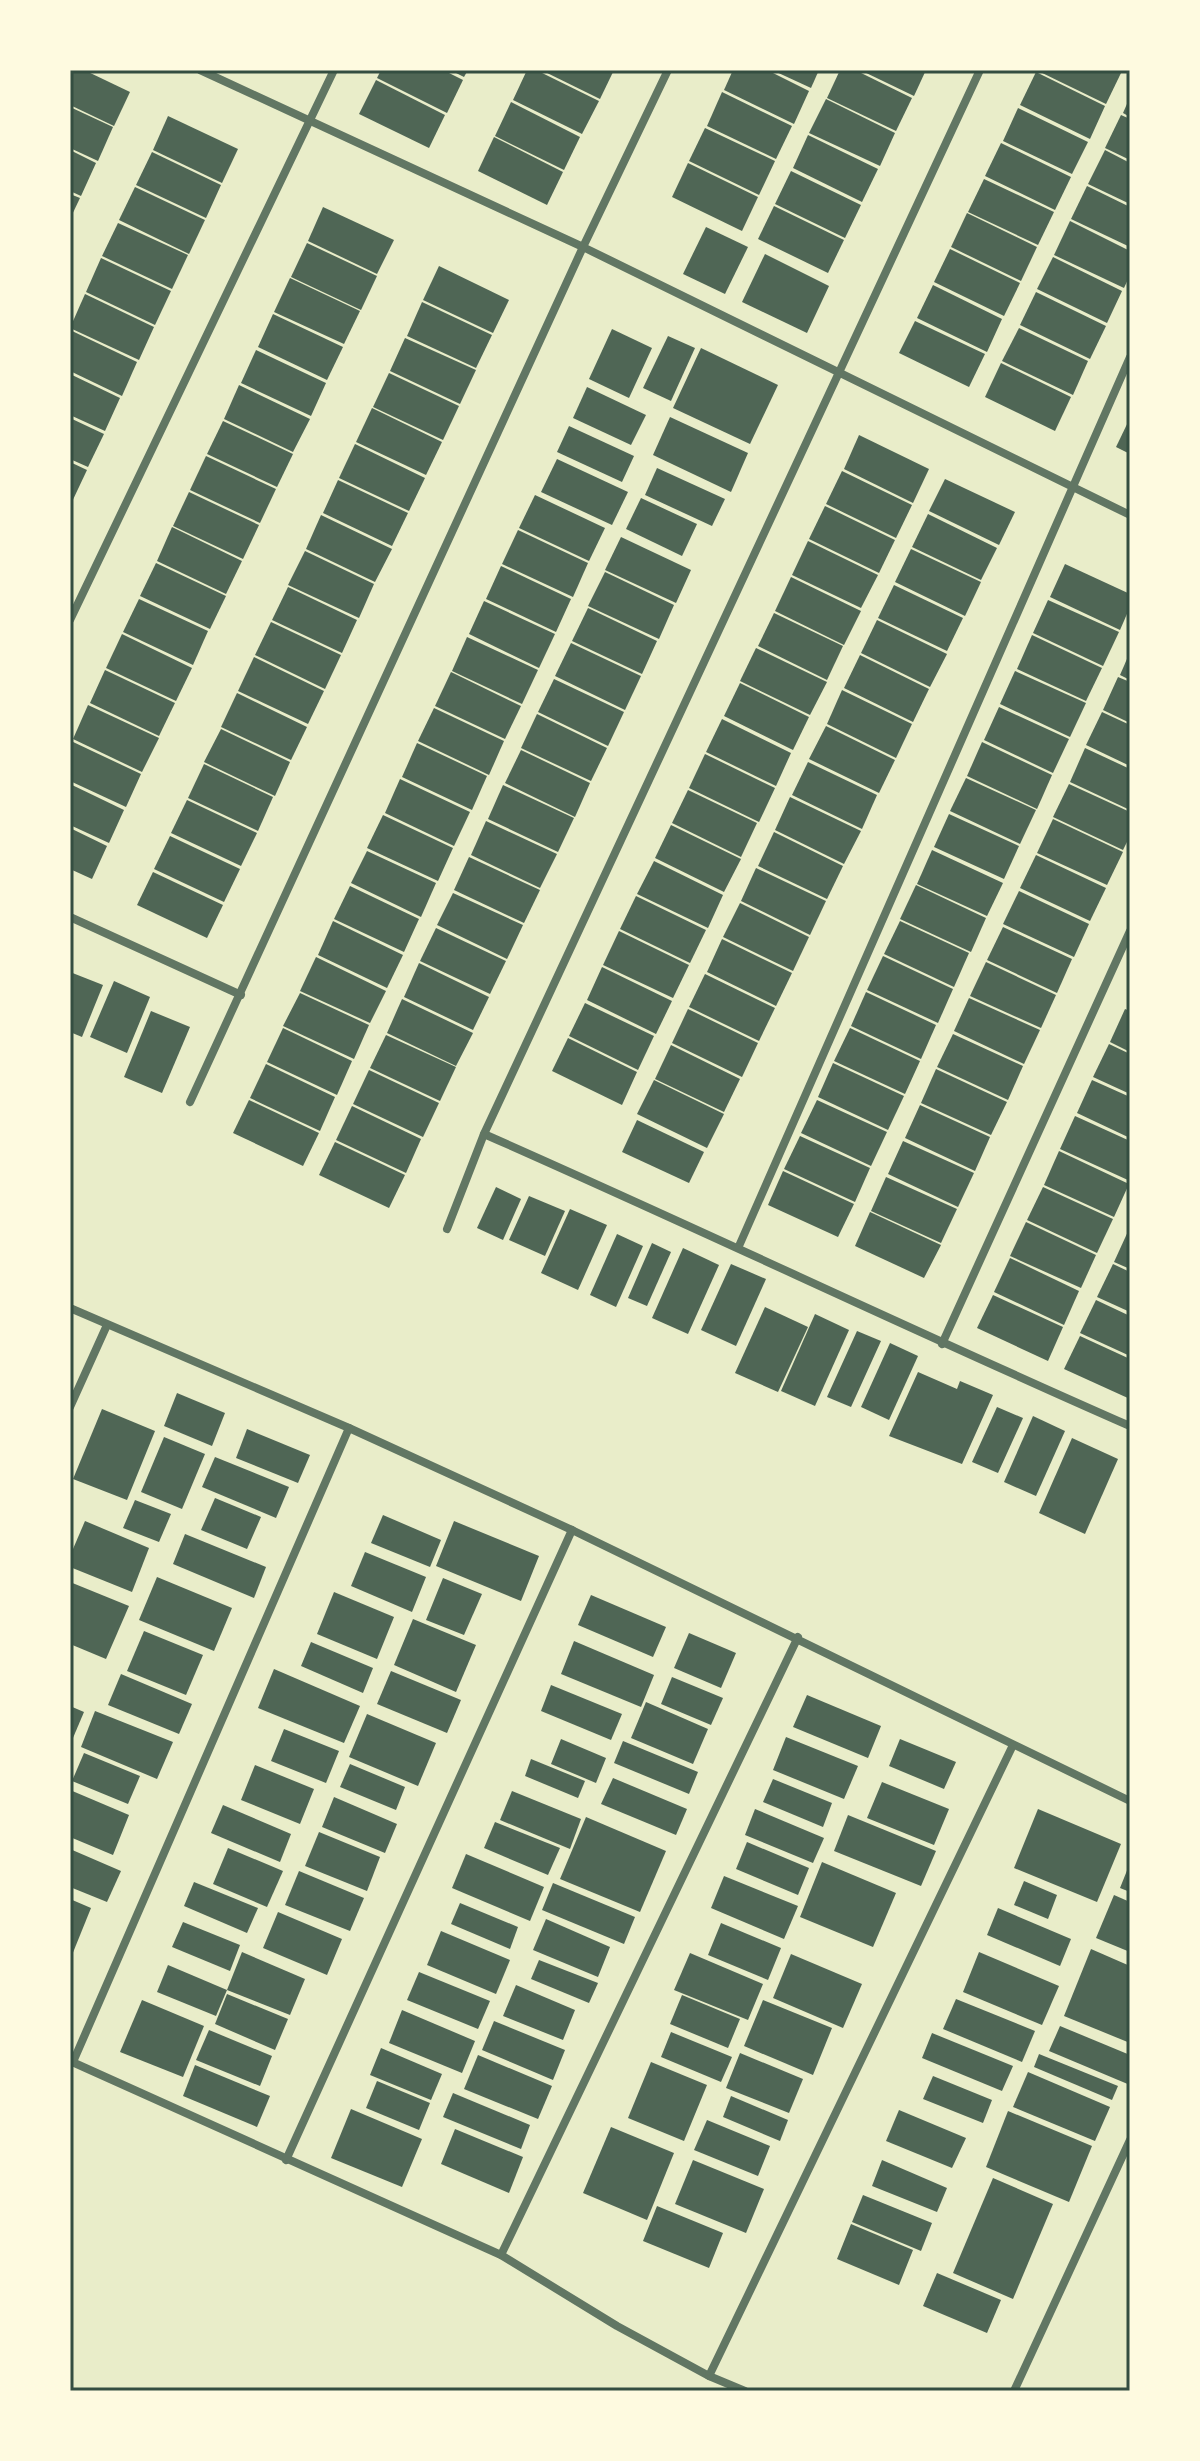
<svg xmlns="http://www.w3.org/2000/svg" width="1200" height="2461" font-family="'Work Sans',sans-serif">
	<style>
		.building { fill: #4f6655 }
		.lines { fill: none; stroke-linecap: round; stroke-linejoin: round }
		.minor { stroke: #617663; stroke-width: 8 }
		.neatline { fill: none; stroke: #344e41; stroke-width: 3 }
	</style>
	<rect width="100%" height="100%" fill="#e9edc9"/>
	<!-- building -->
	<g class="building">
		<polygon points="70,70 84,70 130,92 114,126 70,105"/>
		<polygon points="381,70 443,70 463,80 447,113 377,78"/>
		<polygon points="450,70 468,70 464,77"/>
		<polygon points="527,70 536,70 599,101 582,134 513,100"/>
		<polygon points="541,70 614,70 600,99"/>
		<polygon points="733,70 767,70 809,91 794,124 724,90"/>
		<polygon points="772,70 819,70 811,88"/>
		<polygon points="840,70 855,70 912,98 896,131 827,98"/>
		<polygon points="860,70 926,70 914,96"/>
		<polygon points="1036,70 1120,70 1122,71 1106,104"/>
		<polygon points="1036,72 1105,106 1090,139 1020,105"/>
		<polygon points="376,80 445,115 429,148 359,114"/>
		<polygon points="722,92 792,126 776,159 707,126"/>
		<polygon points="1130,97 1130,117 1123,113"/>
		<polygon points="826,99 895,133 880,166 809,133"/>
		<polygon points="511,102 580,137 564,170 495,136"/>
		<polygon points="70,107 113,127 98,161 70,148"/>
		<polygon points="1018,108 1088,142 1072,174 1003,141"/>
		<polygon points="1121,115 1130,119 1130,160 1105,148"/>
		<polygon points="168,116 238,149 222,183 153,150"/>
		<polygon points="705,128 775,161 759,195 689,161"/>
		<polygon points="808,135 878,169 862,202 793,168"/>
		<polygon points="494,137 563,172 547,205 478,171"/>
		<polygon points="1001,143 1071,177 1055,210 985,176"/>
		<polygon points="70,150 96,163 81,196 70,191"/>
		<polygon points="1105,150 1130,163 1130,204 1088,184"/>
		<polygon points="152,152 221,185 206,218 136,185"/>
		<polygon points="688,163 758,197 742,231 672,197"/>
		<polygon points="791,171 861,205 845,238 775,204"/>
		<polygon points="984,179 1054,212 1038,245 968,212"/>
		<polygon points="1087,186 1130,207 1130,247 1071,219"/>
		<polygon points="135,187 205,220 189,254 119,220"/>
		<polygon points="70,194 80,198 70,219"/>
		<polygon points="774,206 844,240 828,273 758,239"/>
		<polygon points="323,207 394,240 377,274 308,241"/>
		<polygon points="967,213 1037,247 1021,281 951,247"/>
		<polygon points="1070,221 1130,251 1130,275 1124,288 1054,255"/>
		<polygon points="118,223 188,255 172,289 102,256"/>
		<polygon points="706,227 748,247 725,294 683,274"/>
		<polygon points="307,243 377,276 361,310 291,277"/>
		<polygon points="950,249 1020,283 1004,316 934,282"/>
		<polygon points="765,254 829,286 807,333 742,302"/>
		<polygon points="1053,257 1122,291 1107,323 1037,289"/>
		<polygon points="101,258 171,291 155,325 86,292"/>
		<polygon points="439,266 509,300 493,333 423,300"/>
		<polygon points="290,278 360,311 344,344 274,312"/>
		<polygon points="933,285 1002,319 987,352 917,318"/>
		<polygon points="1036,292 1106,326 1090,359 1020,325"/>
		<polygon points="85,294 154,327 139,360 70,328"/>
		<polygon points="422,302 492,335 476,368 407,336"/>
		<polygon points="273,314 343,347 327,380 258,347"/>
		<polygon points="915,321 985,354 969,387 899,353"/>
		<polygon points="1019,328 1088,361 1073,395 1002,361"/>
		<polygon points="612,329 652,348 629,398 589,379"/>
		<polygon points="70,330 137,362 122,396 70,371"/>
		<polygon points="668,336 695,348 671,401 643,388"/>
		<polygon points="405,338 476,370 460,404 390,371"/>
		<polygon points="701,348 778,385 750,444 673,408"/>
		<polygon points="256,350 326,383 311,416 241,383"/>
		<polygon points="1001,363 1071,397 1055,431 985,397"/>
		<polygon points="389,373 459,406 443,440 373,407"/>
		<polygon points="70,374 120,398 105,431 70,415"/>
		<polygon points="239,385 310,419 293,452 224,419"/>
		<polygon points="587,387 646,415 631,445 573,418"/>
		<polygon points="372,408 442,442 426,475 356,442"/>
		<polygon points="670,417 748,453 731,492 653,455"/>
		<polygon points="70,418 104,434 88,467 70,459"/>
		<polygon points="1130,418 1130,454 1116,447"/>
		<polygon points="223,421 293,454 277,487 207,454"/>
		<polygon points="569,426 634,456 622,482 557,452"/>
		<polygon points="859,435 929,469 913,503 844,469"/>
		<polygon points="355,444 425,478 409,511 339,478"/>
		<polygon points="206,456 276,489 260,523 190,490"/>
		<polygon points="557,459 628,492 612,525 541,492"/>
		<polygon points="70,462 87,470 70,506"/>
		<polygon points="657,468 725,499 712,526 645,495"/>
		<polygon points="842,471 912,505 896,538 826,504"/>
		<polygon points="945,479 1015,512 999,545 929,511"/>
		<polygon points="338,480 408,513 392,546 323,513"/>
		<polygon points="189,492 259,525 243,559 173,526"/>
		<polygon points="535,495 605,528 589,561 519,528"/>
		<polygon points="641,498 697,524 682,556 626,529"/>
		<polygon points="825,506 895,540 879,573 809,539"/>
		<polygon points="928,514 997,548 981,580 912,547"/>
		<polygon points="321,515 392,549 375,582 306,549"/>
		<polygon points="172,527 242,561 226,594 157,561"/>
		<polygon points="518,530 588,563 573,597 502,564"/>
		<polygon points="621,537 691,570 676,603 605,570"/>
		<polygon points="808,541 878,575 861,608 792,575"/>
		<polygon points="911,549 981,582 965,616 895,582"/>
		<polygon points="305,551 374,584 359,618 288,585"/>
		<polygon points="156,563 226,596 210,629 140,596"/>
		<polygon points="1065,564 1130,594 1130,607 1120,630 1050,597"/>
		<polygon points="501,566 571,599 556,632 486,599"/>
		<polygon points="605,572 674,605 659,639 588,606"/>
		<polygon points="791,577 861,611 844,645 775,611"/>
		<polygon points="894,585 963,618 947,651 878,618"/>
		<polygon points="288,587 357,620 342,653 272,620"/>
		<polygon points="139,599 208,631 193,665 123,632"/>
		<polygon points="1048,600 1119,632 1103,666 1033,633"/>
		<polygon points="484,601 555,634 539,668 469,634"/>
		<polygon points="588,608 657,641 642,674 572,641"/>
		<polygon points="774,613 843,646 827,680 758,646"/>
		<polygon points="877,620 947,654 930,687 861,653"/>
		<polygon points="271,622 341,655 325,689 255,655"/>
		<polygon points="122,634 192,668 176,701 106,668"/>
		<polygon points="1032,635 1102,668 1086,701 1017,669"/>
		<polygon points="467,637 538,670 522,704 452,671"/>
		<polygon points="571,643 641,676 625,710 555,676"/>
		<polygon points="756,648 827,682 810,715 740,681"/>
		<polygon points="1130,652 1130,680 1120,675"/>
		<polygon points="860,655 929,689 913,722 844,688"/>
		<polygon points="254,657 324,691 308,724 238,691"/>
		<polygon points="105,670 175,703 159,736 90,703"/>
		<polygon points="1015,671 1086,703 1070,737 1000,704"/>
		<polygon points="451,672 521,706 505,739 435,706"/>
		<polygon points="1118,677 1130,682 1130,723 1103,710"/>
		<polygon points="554,679 624,712 608,746 538,712"/>
		<polygon points="740,683 809,717 793,750 724,716"/>
		<polygon points="842,690 912,724 896,758 827,724"/>
		<polygon points="237,693 307,727 291,760 221,727"/>
		<polygon points="88,705 159,738 142,772 73,739"/>
		<polygon points="999,707 1069,739 1053,773 984,740"/>
		<polygon points="434,708 504,741 489,775 418,741"/>
		<polygon points="1102,712 1130,725 1130,766 1086,745"/>
		<polygon points="537,714 607,748 591,781 521,748"/>
		<polygon points="722,719 791,753 776,786 706,752"/>
		<polygon points="826,726 895,760 879,793 809,759"/>
		<polygon points="221,729 290,762 275,796 204,762"/>
		<polygon points="71,741 141,774 126,807 70,781"/>
		<polygon points="982,742 1052,775 1037,809 967,776"/>
		<polygon points="417,743 487,776 472,810 402,777"/>
		<polygon points="1085,748 1130,769 1130,810 1070,782"/>
		<polygon points="521,750 590,783 575,817 505,783"/>
		<polygon points="705,754 775,788 759,822 689,788"/>
		<polygon points="808,762 877,795 862,829 792,795"/>
		<polygon points="204,764 273,797 258,831 188,798"/>
		<polygon points="966,778 1036,810 1020,844 950,811"/>
		<polygon points="400,779 470,812 454,846 385,813"/>
		<polygon points="70,784 124,810 109,843 70,825"/>
		<polygon points="1069,784 1130,812 1130,836 1123,850 1053,817"/>
		<polygon points="503,785 574,818 558,852 488,819"/>
		<polygon points="688,790 757,823 741,857 672,823"/>
		<polygon points="790,797 861,831 844,864 775,830"/>
		<polygon points="187,800 257,833 241,866 171,833"/>
		<polygon points="949,814 1019,846 1004,879 934,847"/>
		<polygon points="383,815 453,848 438,881 367,848"/>
		<polygon points="1053,819 1123,852 1107,885 1037,853"/>
		<polygon points="486,821 557,854 540,888 471,855"/>
		<polygon points="671,825 741,859 724,892 655,858"/>
		<polygon points="70,828 107,846 92,879 70,869"/>
		<polygon points="774,832 843,866 827,899 758,866"/>
		<polygon points="170,836 240,869 224,902 154,869"/>
		<polygon points="932,850 1003,883 987,916 917,884"/>
		<polygon points="367,851 436,883 421,917 351,883"/>
		<polygon points="1036,855 1106,888 1090,921 1020,888"/>
		<polygon points="469,857 540,890 524,923 454,890"/>
		<polygon points="654,861 723,895 708,928 637,894"/>
		<polygon points="756,868 826,901 810,935 741,901"/>
		<polygon points="153,872 223,905 207,938 137,905"/>
		<polygon points="916,885 986,918 971,952 900,919"/>
		<polygon points="350,886 419,919 404,952 334,919"/>
		<polygon points="1019,891 1089,924 1074,957 1003,924"/>
		<polygon points="453,893 523,925 507,959 437,925"/>
		<polygon points="636,896 706,930 690,963 620,929"/>
		<polygon points="740,903 809,937 793,971 723,937"/>
		<polygon points="333,921 403,955 387,988 318,955"/>
		<polygon points="900,921 969,953 954,987 884,954"/>
		<polygon points="1003,927 1072,959 1057,993 987,960"/>
		<polygon points="436,928 506,961 490,994 420,961"/>
		<polygon points="619,931 689,965 673,998 603,965"/>
		<polygon points="722,939 792,973 776,1006 707,972"/>
		<polygon points="883,956 953,989 938,1023 867,990"/>
		<polygon points="316,957 386,991 370,1023 300,991"/>
		<polygon points="986,962 1056,995 1041,1028 970,996"/>
		<polygon points="419,963 489,997 473,1030 404,997"/>
		<polygon points="602,967 672,1001 656,1034 587,1000"/>
		<polygon points="70,972 103,985 82,1037 70,1032"/>
		<polygon points="705,974 775,1008 759,1041 689,1007"/>
		<polygon points="114,981 150,997 127,1053 90,1037"/>
		<polygon points="866,992 936,1025 921,1059 851,1026"/>
		<polygon points="300,993 369,1025 354,1059 283,1026"/>
		<polygon points="969,998 1040,1030 1024,1064 954,1031"/>
		<polygon points="402,999 473,1033 456,1066 387,1033"/>
		<polygon points="585,1003 654,1036 638,1070 569,1036"/>
		<polygon points="688,1009 758,1043 742,1077 672,1043"/>
		<polygon points="1125,1009 1130,1011 1130,1052 1110,1042"/>
		<polygon points="151,1011 190,1027 162,1093 124,1077"/>
		<polygon points="283,1028 352,1061 337,1095 267,1062"/>
		<polygon points="850,1028 920,1061 905,1094 834,1061"/>
		<polygon points="953,1034 1023,1066 1008,1100 937,1067"/>
		<polygon points="386,1035 456,1067 440,1101 370,1068"/>
		<polygon points="568,1038 637,1072 622,1105 552,1071"/>
		<polygon points="1109,1044 1130,1054 1130,1094 1093,1077"/>
		<polygon points="671,1045 740,1079 724,1112 655,1079"/>
		<polygon points="833,1063 904,1096 888,1130 818,1097"/>
		<polygon points="266,1064 335,1097 320,1131 250,1098"/>
		<polygon points="936,1069 1007,1102 991,1135 921,1103"/>
		<polygon points="369,1070 439,1103 423,1137 353,1104"/>
		<polygon points="654,1080 724,1114 707,1148 637,1114"/>
		<polygon points="1092,1080 1130,1097 1130,1138 1077,1113"/>
		<polygon points="249,1100 319,1133 303,1166 233,1133"/>
		<polygon points="817,1100 887,1132 871,1166 801,1133"/>
		<polygon points="920,1105 990,1137 975,1171 905,1138"/>
		<polygon points="352,1106 421,1139 406,1173 336,1140"/>
		<polygon points="1075,1116 1130,1141 1130,1181 1060,1149"/>
		<polygon points="637,1120 704,1152 689,1183 622,1152"/>
		<polygon points="800,1136 870,1168 855,1202 784,1169"/>
		<polygon points="903,1141 974,1173 958,1207 888,1174"/>
		<polygon points="335,1142 405,1175 389,1208 319,1175"/>
		<polygon points="1059,1151 1129,1184 1114,1217 1044,1185"/>
		<polygon points="783,1171 854,1204 838,1237 768,1205"/>
		<polygon points="886,1177 957,1209 941,1243 871,1211"/>
		<polygon points="496,1187 521,1199 503,1240 477,1228"/>
		<polygon points="1043,1187 1113,1219 1097,1253 1027,1220"/>
		<polygon points="529,1196 565,1211 545,1256 509,1240"/>
		<polygon points="570,1209 607,1225 578,1290 541,1273"/>
		<polygon points="870,1212 941,1245 924,1278 855,1246"/>
		<polygon points="1026,1222 1096,1255 1081,1288 1010,1256"/>
		<polygon points="1130,1227 1130,1269 1114,1262"/>
		<polygon points="617,1234 643,1246 616,1307 590,1295"/>
		<polygon points="652,1243 671,1252 647,1306 628,1298"/>
		<polygon points="683,1248 719,1265 688,1334 652,1318"/>
		<polygon points="1010,1258 1079,1291 1064,1325 994,1292"/>
		<polygon points="731,1264 766,1279 736,1346 701,1330"/>
		<polygon points="1113,1264 1130,1272 1130,1312 1097,1297"/>
		<polygon points="993,1295 1063,1327 1048,1361 977,1328"/>
		<polygon points="1096,1300 1130,1316 1130,1356 1080,1333"/>
		<polygon points="765,1307 808,1327 778,1392 735,1373"/>
		<polygon points="815,1314 849,1330 815,1406 781,1391"/>
		<polygon points="857,1331 881,1341 851,1407 827,1397"/>
		<polygon points="1080,1336 1130,1359 1130,1399 1064,1369"/>
		<polygon points="890,1343 918,1356 889,1420 861,1407"/>
		<polygon points="918,1372 957,1389 960,1381 993,1395 962,1464 889,1436"/>
		<polygon points="177,1393 225,1413 212,1446 164,1426"/>
		<polygon points="997,1407 1023,1418 998,1473 972,1462"/>
		<polygon points="102,1409 155,1431 127,1500 73,1479"/>
		<polygon points="1033,1416 1065,1431 1036,1496 1004,1482"/>
		<polygon points="247,1429 310,1455 298,1483 236,1458"/>
		<polygon points="164,1437 205,1454 182,1509 141,1492"/>
		<polygon points="1072,1438 1118,1459 1085,1534 1039,1513"/>
		<polygon points="215,1457 289,1487 276,1518 202,1487"/>
		<polygon points="215,1498 261,1517 247,1549 201,1530"/>
		<polygon points="135,1500 171,1514 159,1542 123,1528"/>
		<polygon points="383,1515 441,1540 430,1567 371,1543"/>
		<polygon points="85,1521 149,1548 132,1592 70,1567 70,1556"/>
		<polygon points="454,1521 539,1556 521,1601 436,1566"/>
		<polygon points="185,1534 266,1567 254,1598 173,1564"/>
		<polygon points="365,1552 426,1577 412,1612 351,1586"/>
		<polygon points="157,1577 232,1608 214,1651 139,1620"/>
		<polygon points="443,1578 482,1594 464,1635 426,1620"/>
		<polygon points="70,1582 129,1606 106,1659 70,1644"/>
		<polygon points="334,1592 394,1617 377,1659 317,1634"/>
		<polygon points="591,1595 666,1627 653,1657 578,1625"/>
		<polygon points="413,1619 476,1645 456,1692 394,1665"/>
		<polygon points="144,1631 203,1655 186,1695 127,1671"/>
		<polygon points="689,1633 736,1653 721,1688 674,1668"/>
		<polygon points="574,1641 654,1675 641,1707 561,1674"/>
		<polygon points="311,1642 373,1668 363,1693 301,1666"/>
		<polygon points="274,1669 360,1706 344,1743 258,1708"/>
		<polygon points="391,1671 461,1700 447,1733 377,1704"/>
		<polygon points="121,1674 192,1704 179,1734 108,1705"/>
		<polygon points="672,1677 723,1698 711,1725 661,1704"/>
		<polygon points="551,1685 622,1714 611,1740 541,1711"/>
		<polygon points="807,1695 881,1726 868,1758 793,1727"/>
		<polygon points="646,1702 708,1729 693,1764 631,1738"/>
		<polygon points="70,1706 84,1712 70,1745"/>
		<polygon points="95,1711 173,1742 157,1779 81,1747"/>
		<polygon points="367,1714 436,1743 418,1786 349,1757"/>
		<polygon points="284,1729 339,1751 326,1783 271,1761"/>
		<polygon points="786,1737 858,1766 844,1799 773,1770"/>
		<polygon points="561,1739 606,1758 596,1783 551,1764"/>
		<polygon points="900,1739 956,1762 944,1789 889,1766"/>
		<polygon points="623,1741 698,1772 689,1794 614,1763"/>
		<polygon points="84,1753 140,1776 128,1804 72,1781"/>
		<polygon points="531,1759 585,1781 578,1798 525,1776"/>
		<polygon points="350,1764 405,1787 396,1810 340,1787"/>
		<polygon points="255,1765 314,1789 300,1824 241,1800"/>
		<polygon points="613,1778 687,1809 676,1835 601,1804"/>
		<polygon points="773,1779 832,1803 823,1827 763,1802"/>
		<polygon points="882,1782 949,1809 934,1845 867,1818"/>
		<polygon points="70,1790 129,1815 113,1855 70,1837"/>
		<polygon points="512,1791 581,1819 570,1849 500,1820"/>
		<polygon points="334,1797 397,1824 385,1853 322,1827"/>
		<polygon points="223,1805 291,1834 280,1862 211,1833"/>
		<polygon points="755,1809 824,1838 813,1863 745,1835"/>
		<polygon points="1038,1809 1121,1844 1097,1902 1014,1868"/>
		<polygon points="848,1815 936,1851 921,1886 834,1851"/>
		<polygon points="586,1817 666,1851 640,1912 560,1879"/>
		<polygon points="495,1822 560,1848 548,1875 484,1848"/>
		<polygon points="319,1832 380,1857 367,1891 305,1866"/>
		<polygon points="747,1842 809,1868 798,1895 736,1869"/>
		<polygon points="228,1848 283,1871 267,1907 213,1884"/>
		<polygon points="70,1849 121,1871 107,1902 70,1887"/>
		<polygon points="466,1854 544,1887 530,1921 452,1888"/>
		<polygon points="822,1862 896,1893 873,1947 800,1917"/>
		<polygon points="1130,1863 1130,1892 1120,1888"/>
		<polygon points="299,1871 364,1898 350,1931 285,1905"/>
		<polygon points="724,1876 798,1906 784,1939 711,1908"/>
		<polygon points="1024,1881 1057,1895 1048,1919 1014,1905"/>
		<polygon points="194,1882 258,1908 247,1933 184,1906"/>
		<polygon points="553,1883 635,1917 624,1944 542,1910"/>
		<polygon points="1114,1895 1130,1902 1130,1952 1096,1938"/>
		<polygon points="70,1899 91,1908 70,1960"/>
		<polygon points="460,1903 518,1927 510,1949 451,1924"/>
		<polygon points="998,1908 1071,1939 1060,1966 987,1935"/>
		<polygon points="278,1912 342,1939 327,1975 263,1948"/>
		<polygon points="546,1919 610,1947 598,1977 533,1950"/>
		<polygon points="183,1922 240,1945 230,1971 172,1947"/>
		<polygon points="721,1923 781,1948 768,1980 708,1955"/>
		<polygon points="441,1931 510,1960 496,1994 427,1965"/>
		<polygon points="1091,1949 1130,1966 1130,2043 1064,2016"/>
		<polygon points="242,1952 305,1979 290,2015 227,1990"/>
		<polygon points="979,1952 1059,1986 1042,2025 963,1992"/>
		<polygon points="690,1953 763,1984 748,2020 674,1990"/>
		<polygon points="791,1954 862,1984 843,2028 773,1998"/>
		<polygon points="539,1960 598,1983 589,2003 531,1979"/>
		<polygon points="168,1965 227,1990 216,2016 157,1992"/>
		<polygon points="419,1972 490,2001 478,2029 407,2000"/>
		<polygon points="516,1985 575,2010 563,2040 503,2016"/>
		<polygon points="227,1994 288,2019 275,2050 215,2024"/>
		<polygon points="682,1995 740,2019 728,2048 670,2024"/>
		<polygon points="956,1999 1035,2031 1022,2062 943,2029"/>
		<polygon points="142,2000 204,2026 183,2077 120,2052"/>
		<polygon points="763,2000 832,2028 813,2075 744,2046"/>
		<polygon points="402,2010 475,2041 462,2073 389,2043"/>
		<polygon points="494,2021 565,2050 553,2080 482,2050"/>
		<polygon points="1060,2026 1130,2055 1130,2085 1049,2051"/>
		<polygon points="209,2030 272,2056 260,2086 196,2060"/>
		<polygon points="671,2032 732,2057 721,2082 661,2057"/>
		<polygon points="932,2033 1013,2066 1002,2091 922,2058"/>
		<polygon points="381,2048 442,2074 431,2100 370,2075"/>
		<polygon points="740,2053 803,2079 789,2113 726,2088"/>
		<polygon points="1039,2054 1118,2086 1112,2100 1034,2067"/>
		<polygon points="478,2055 552,2086 538,2119 464,2089"/>
		<polygon points="651,2062 707,2085 684,2141 628,2118"/>
		<polygon points="195,2065 270,2096 257,2127 183,2096"/>
		<polygon points="1028,2072 1110,2107 1095,2141 1013,2107"/>
		<polygon points="933,2076 992,2100 983,2123 923,2099"/>
		<polygon points="377,2081 430,2103 419,2130 366,2108"/>
		<polygon points="453,2093 530,2125 521,2149 443,2117"/>
		<polygon points="731,2096 788,2120 780,2141 723,2117"/>
		<polygon points="351,2109 422,2139 402,2187 331,2158"/>
		<polygon points="899,2110 966,2138 952,2168 886,2141"/>
		<polygon points="1008,2111 1092,2146 1069,2202 986,2167"/>
		<polygon points="707,2120 770,2146 758,2176 694,2150"/>
		<polygon points="611,2127 674,2153 647,2220 583,2193"/>
		<polygon points="455,2129 523,2157 509,2193 441,2164"/>
		<polygon points="693,2160 764,2189 746,2233 675,2204"/>
		<polygon points="882,2160 947,2188 937,2212 872,2186"/>
		<polygon points="993,2178 1053,2204 1013,2299 953,2273"/>
		<polygon points="863,2195 932,2223 921,2251 852,2222"/>
		<polygon points="657,2206 723,2233 709,2268 643,2241"/>
		<polygon points="851,2224 913,2250 899,2285 837,2259"/>
		<polygon points="937,2273 1001,2300 987,2333 923,2306"/>
	</g>
	<g class="lines">
		<!-- minor -->
		<g class="minor">
			<polyline points="200,70 583,247 1130,515"/>
			<polyline points="70,620 334,70"/>
			<polyline points="70,917 241,995"/>
			<polyline points="190,1102 583,247 668,70"/>
			<path d="M484,1134C700,1229 913,1331 1130,1426"/>
			<polyline points="447,1229 484,1134 980,70"/>
			<polyline points="739,1246 1130,357"/>
			<polyline points="70,1308 349,1428 572,1530 1130,1801"/>
			<polyline points="942,1344 1130,931"/>
			<polyline points="70,1407 107,1325"/>
			<polyline points="70,2061 501,2255 617,2326 709,2376 745,2391"/>
			<polyline points="73,2062 349,1428"/>
			<polyline points="286,2160 572,1530"/>
			<polyline points="501,2255 798,1637"/>
			<polyline points="709,2376 1013,1745"/>
			<polyline points="1014,2391 1130,2140"/>
		</g>
	</g>
	<!-- border -->
	<rect width="1200" height="2461" fill="none" stroke="#fefae0" stroke-width="144"/>
	<rect x="72" y="72" width="1056" height="2317" class="neatline"/>
</svg>
